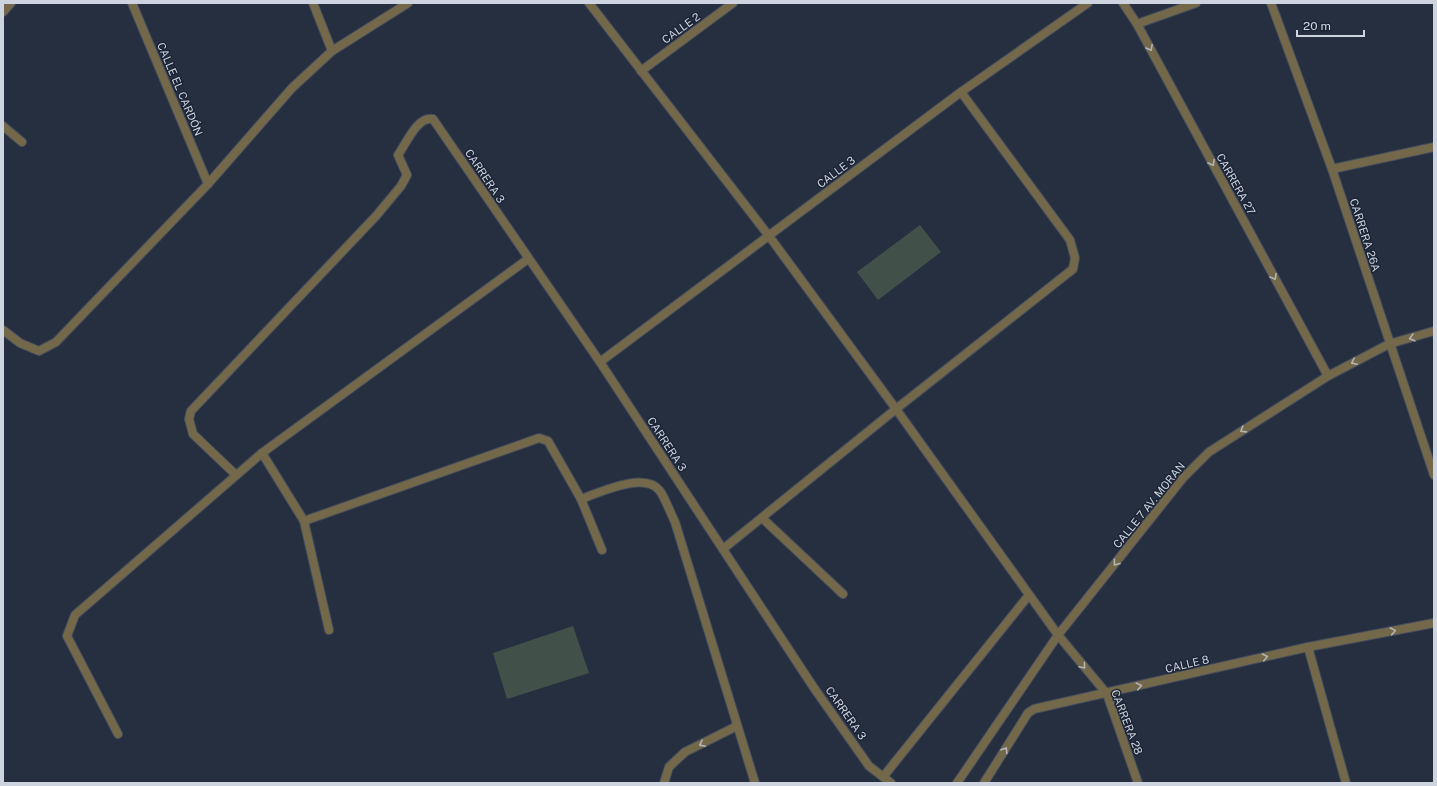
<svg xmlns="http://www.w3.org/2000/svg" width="1437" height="786" font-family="'Public Sans',sans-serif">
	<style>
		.pitch { fill: #415149 }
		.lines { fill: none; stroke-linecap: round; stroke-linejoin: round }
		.service-casing { stroke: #444d5d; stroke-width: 10 }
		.minor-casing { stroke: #444d5d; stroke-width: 10 }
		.service { stroke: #74684b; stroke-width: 8 }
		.minor { stroke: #74684b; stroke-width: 8 }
		.oneway { stroke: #b3b4b3 }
		.labels { text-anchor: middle; stroke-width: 3; stroke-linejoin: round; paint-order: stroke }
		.street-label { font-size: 11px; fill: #ced4df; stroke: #1c2536 }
	</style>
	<rect width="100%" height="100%" fill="#262f40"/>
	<!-- pitch -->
	<g class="pitch">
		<polygon points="920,225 941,252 878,300 857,272"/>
		<polygon points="573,626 589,673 507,699 493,653"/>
	</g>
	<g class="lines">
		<defs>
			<g id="service">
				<polyline points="1332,169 1434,147"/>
				<polyline points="262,453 304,521 329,630"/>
				<path d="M581,499C601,492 645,471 660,491C666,500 670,512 675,522L755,783"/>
				<polyline points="304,521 539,438 548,441 581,499 602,550"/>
				<polyline points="664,783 669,767 685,752 737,726"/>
			</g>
			<g id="minor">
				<polyline points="132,3 208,184"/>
				<polyline points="313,3 332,51"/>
				<polyline points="589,3 769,236 896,409 1058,635 1107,694 1138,783"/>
				<polyline points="1123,3 1137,24 1328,376"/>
				<polyline points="1271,3 1332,169 1434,475"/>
				<polyline points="3,12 11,3"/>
				<polyline points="1137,24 1196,3"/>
				<polyline points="641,71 733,3"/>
				<polyline points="3,126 22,142"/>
				<polyline points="3,330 20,343 39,351 56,342 208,184 292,88 332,51 408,3"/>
				<polyline points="600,362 961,92 1088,3"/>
				<path d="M236,475L193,434L189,419L191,411L376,216L401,186L407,175L398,155C406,144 417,116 433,119L600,362L814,688L869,766L891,783"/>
				<polyline points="762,518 843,594"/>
				<polyline points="723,549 896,409 1073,269 1075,258 1070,240 961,92"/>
				<polyline points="1308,647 1346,783"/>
				<polyline points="118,734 67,636 75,615 262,453 528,259"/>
				<polyline points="883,777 1029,595"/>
				<polyline points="957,783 1058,635 1183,478 1209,452 1328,376 1389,344 1434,331"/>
				<polyline points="984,783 1028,713 1034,709 1308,647 1434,623"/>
			</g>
		</defs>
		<!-- service casing -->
		<use href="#service" class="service-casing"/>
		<!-- minor casing -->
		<use href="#minor" class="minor-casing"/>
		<!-- service -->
		<use href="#service" class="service"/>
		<!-- minor -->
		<use href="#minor" class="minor"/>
	</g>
	<!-- one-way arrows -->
	<defs><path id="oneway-chevron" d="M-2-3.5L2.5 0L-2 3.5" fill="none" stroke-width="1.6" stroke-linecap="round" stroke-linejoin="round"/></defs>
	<g class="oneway">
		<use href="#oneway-chevron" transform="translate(1150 48) rotate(61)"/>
		<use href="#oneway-chevron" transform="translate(1212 163) rotate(61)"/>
		<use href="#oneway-chevron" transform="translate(1274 277) rotate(61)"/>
		<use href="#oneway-chevron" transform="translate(1412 338) rotate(164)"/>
		<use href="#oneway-chevron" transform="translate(1354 362) rotate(153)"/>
		<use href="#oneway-chevron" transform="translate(1243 430) rotate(148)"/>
		<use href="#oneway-chevron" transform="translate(1116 563) rotate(128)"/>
		<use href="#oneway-chevron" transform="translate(1393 631) rotate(-11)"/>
		<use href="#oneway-chevron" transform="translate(1265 657) rotate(-13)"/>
		<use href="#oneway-chevron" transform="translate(1083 666) rotate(50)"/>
		<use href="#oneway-chevron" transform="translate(1139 686) rotate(-13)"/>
		<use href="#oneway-chevron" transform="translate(702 744) rotate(153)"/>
		<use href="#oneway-chevron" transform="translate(1005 750) rotate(-58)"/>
	</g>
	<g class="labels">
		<!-- street labels -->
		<g class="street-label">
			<text transform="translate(681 28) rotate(-36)" y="4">CALLE 2</text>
			<text transform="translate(180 89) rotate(67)" y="4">CALLE EL CARDÓN</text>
			<text transform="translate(836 172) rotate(-37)" y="4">CALLE 3</text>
			<text transform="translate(485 176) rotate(56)" y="4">CARRERA 3</text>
			<text transform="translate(1236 184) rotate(61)" y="4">CARRERA 27</text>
			<text transform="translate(1365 235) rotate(72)" y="4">CARRERA 26A</text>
			<text transform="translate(667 444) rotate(57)" y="4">CARRERA 3</text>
			<text transform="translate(1149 505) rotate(-51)" y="4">CALLE 7 AV. MORAN</text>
			<text transform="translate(1187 664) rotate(-13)" y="4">CALLE 8</text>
			<text transform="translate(846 713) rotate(55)" y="4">CARRERA 3</text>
			<text transform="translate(1127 722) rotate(69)" y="4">CARRERA 28</text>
		</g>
	</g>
	<!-- border -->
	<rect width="1437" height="786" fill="none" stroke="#ced4df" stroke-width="8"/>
	<!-- scale -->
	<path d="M1297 30v6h67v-6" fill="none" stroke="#ced4df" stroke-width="2"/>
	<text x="1303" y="30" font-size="12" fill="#ced4df" stroke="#1c2536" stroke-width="3" paint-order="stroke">20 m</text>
</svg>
